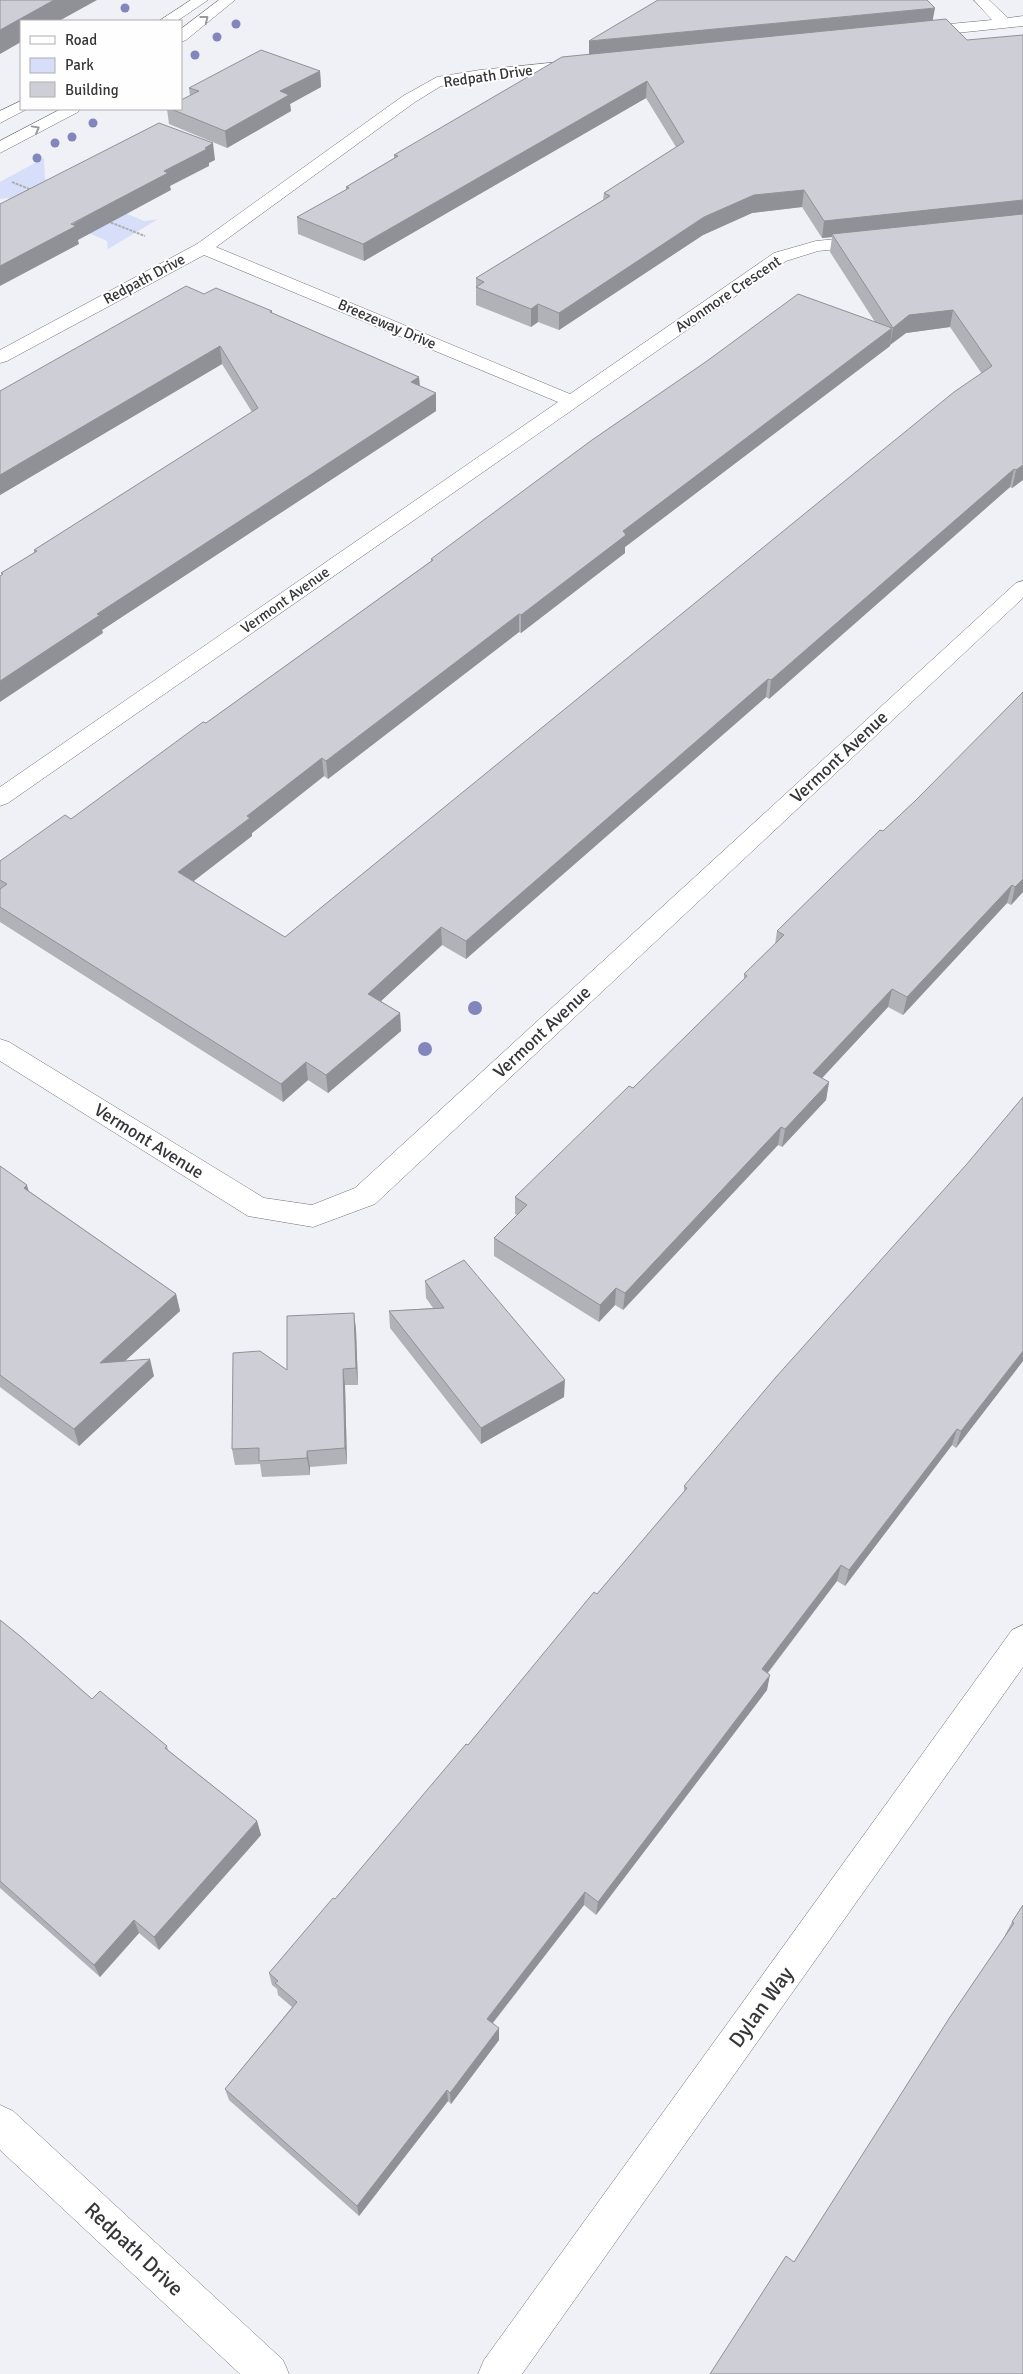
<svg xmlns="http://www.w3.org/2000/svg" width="1023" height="2374" font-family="Signika,sans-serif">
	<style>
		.green { fill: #d7def9 }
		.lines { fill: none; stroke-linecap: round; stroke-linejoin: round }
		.minor-casing { stroke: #6f7176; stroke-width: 1 }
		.tertiary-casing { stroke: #6f7176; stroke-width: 1 }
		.path { stroke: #aeb0b5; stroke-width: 2; stroke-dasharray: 3 1; stroke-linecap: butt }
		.minor { fill: #fff; fill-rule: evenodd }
		.tertiary { fill: #fff; fill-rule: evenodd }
		.tree { fill: #8286bc }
		.wall { fill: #b1b2b8; fill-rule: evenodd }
		.shaded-wall { fill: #909196 }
		.building { fill: #cecfd6; stroke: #909196 }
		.oneway { stroke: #9a9a9c }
		.labels { text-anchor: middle; stroke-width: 4; stroke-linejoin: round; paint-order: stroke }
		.far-street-label { font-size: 15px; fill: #363639; stroke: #fefefe }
		.street-label { font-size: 18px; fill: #363639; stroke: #fefefe }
		.near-street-label { font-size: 21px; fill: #363639; stroke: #fefefe }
	</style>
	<rect width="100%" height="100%" fill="#eff1f7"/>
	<!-- green -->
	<polygon class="green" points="44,158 45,179 144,221 158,219 108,249 107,241 8,198 0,199 0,182"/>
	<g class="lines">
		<defs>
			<g id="minor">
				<polygon points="974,0 989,0 1008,18 1023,16 1023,26 918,37 910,32 918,27 992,20"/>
				<polygon points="579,60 587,65 584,68 441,86 415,102 216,247 570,394 774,253 816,241 867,236 873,237 876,241 873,245 867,246 818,251 786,261 8,803 0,806 0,787 558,402 204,255 7,361 0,363 0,350 197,244 403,96 437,77 480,70"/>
				<polygon points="1023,581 1023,598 375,1204 313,1227 248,1216 0,1061 0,1039 9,1042 264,1198 312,1205 355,1188 1016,583"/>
				<polygon points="1023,1625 1023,1667 522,2374 478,2374 484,2360 1012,1630"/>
				<polygon points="0,2105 13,2111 283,2360 289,2374 240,2374 0,2150"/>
			</g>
			<g id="tertiary">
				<polygon points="191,0 208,0 177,21 159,21"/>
				<polygon points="219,0 235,0 186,40 181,42 181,29"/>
				<polygon points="21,101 21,109 27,109 0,123 0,111"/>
				<polygon points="61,109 80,109 78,112 0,153 0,141"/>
			</g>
		</defs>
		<!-- minor casing -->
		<use href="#minor" class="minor-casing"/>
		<!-- tertiary casing -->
		<use href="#tertiary" class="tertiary-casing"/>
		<!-- path -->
		<g class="path">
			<polyline points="12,182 32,190"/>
			<polyline points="107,221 145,236"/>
		</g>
		<!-- minor -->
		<use href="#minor" class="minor"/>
		<!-- tertiary -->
		<use href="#tertiary" class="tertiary"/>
	</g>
	<!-- trees -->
	<g class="tree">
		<circle cx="125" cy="8" r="4.5"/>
		<circle cx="236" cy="24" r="4.5"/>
		<circle cx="217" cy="37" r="4.5"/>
		<circle cx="195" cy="55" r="4.5"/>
		<circle cx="93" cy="123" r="4.5"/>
		<circle cx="72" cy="137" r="4.5"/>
		<circle cx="55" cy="143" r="4.5"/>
		<circle cx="37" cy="158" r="4.5"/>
		<circle cx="475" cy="1008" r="7"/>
		<circle cx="425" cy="1049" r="7"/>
	</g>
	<!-- wall -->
	<g class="wall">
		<path d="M933,21L1023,480L1012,488L1010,487L769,699L766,697L466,959L442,945L381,1001L400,1013L401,1031L328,1093L308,1080L283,1102L0,922V861L71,819L206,723L431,561V559L875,322L830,252L832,237L822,238L802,207L752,213L703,235L559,330L538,322L531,327L476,305V278L603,200L604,193L676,147L646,98L364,261L298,234L297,217L346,190V187L394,158V155L589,55V41ZM950,327L982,374L285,937L193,881L252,836V833L324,776L328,779L519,632L521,633L625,553V547L890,346V345L906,333Z"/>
		<polygon points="320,71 321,87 290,104 291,111 227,148 169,124 167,109 181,109 190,96 189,88"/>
		<polygon points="204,294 272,311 272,313 419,377 420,386 436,411 102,630 103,633 2,575 1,573 34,553 34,550 252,412 222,364 0,495 0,391"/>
		<polygon points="915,801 1023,892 1011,905 1007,903 903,1015 888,1007 822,1078 829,1082 826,1100 782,1147 778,1145 623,1310 615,1305 599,1322 494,1256 494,1238 517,1215 515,1214 515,1197 633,1088 744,979 744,974 775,944 777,931"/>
		<polygon points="0,1166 29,1191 176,1294 180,1311 125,1361 154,1376 79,1446 0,1387"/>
		<polygon points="425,1281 564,1397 481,1444 390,1328 389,1311 433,1308 426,1298"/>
		<polygon points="354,1313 356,1330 358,1385 345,1385 347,1464 310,1467 310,1475 262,1477 260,1464 235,1465 232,1449 287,1370"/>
		<polygon points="1023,1361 956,1448 952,1445 845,1586 837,1581 768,1673 767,1690 596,1915 584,1905 493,2023 499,2040 451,2104 448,2101 359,2216 229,2100 225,2089 292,2007 278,1995 277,1989 272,1985 269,1973 335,1899 468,1745 684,1492 684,1486"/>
		<polygon points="0,1620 92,1699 167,1746 168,1750 257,1821 261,1835 159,1950 139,1933 100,1977 0,1888"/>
		<polygon points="1023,1905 1023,2374 794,2262 1006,1935 1005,1935 1012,1922"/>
	</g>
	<!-- shaded-wall -->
	<g class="shaded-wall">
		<polygon points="54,0 97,0 59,21 21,21 21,42 0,54 0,30"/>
		<polygon points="935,8 932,24 589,58 589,41"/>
		<polygon points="320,71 321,87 290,104 291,111 227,148 225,131 280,91"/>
		<polygon points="647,81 646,98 364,261 363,244"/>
		<polygon points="213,143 215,160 209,163 209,166 170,186 171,190 78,240 79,244 0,286 0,266 164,171"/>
		<polygon points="804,190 802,207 752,213 703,235 559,330 559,313 704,217 754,195"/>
		<polygon points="1023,200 1023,217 832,234 832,237 822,238 824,221"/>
		<polygon points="538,304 538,322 531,327 531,309"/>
		<polygon points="953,310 950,327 906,333 890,345 893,328 909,315"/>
		<polygon points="892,328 890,346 625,547 625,553 521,633 521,615 623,531"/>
		<polygon points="220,346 222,364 0,495 0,475"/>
		<polygon points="419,377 420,394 411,382"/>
		<polygon points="436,393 436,411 102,630 103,633 0,702 0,681 97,614"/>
		<polygon points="1023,465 1023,480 1012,488 1016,470"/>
		<polygon points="1014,469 1010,487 769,699 771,680"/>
		<polygon points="519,614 519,632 328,779 326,761"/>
		<polygon points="768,679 766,697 466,959 466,941"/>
		<polygon points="322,758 324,776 252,833 252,836 181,891 178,872 247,816"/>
		<polygon points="1023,879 1023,892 1011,905 1015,887"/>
		<polygon points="1012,885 1007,903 903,1015 907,997"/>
		<polygon points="441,927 442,945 369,1012 368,994"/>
		<polygon points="892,989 888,1007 810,1091 813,1073"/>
		<polygon points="400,1013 401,1031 328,1093 326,1075"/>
		<polygon points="306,1062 308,1080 283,1102 281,1084"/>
		<polygon points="829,1082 826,1100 782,1147 785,1129"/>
		<polygon points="781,1127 778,1145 623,1310 625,1293"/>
		<polygon points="27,1185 32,1203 24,1188"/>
		<polygon points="616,1288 615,1305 599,1322 600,1305"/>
		<polygon points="176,1294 180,1311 105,1379 100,1363"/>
		<polygon points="354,1313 356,1330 358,1385 356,1368"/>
		<polygon points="1023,1351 1023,1361 956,1448 961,1431"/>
		<polygon points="150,1359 154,1376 79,1446 74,1429"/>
		<polygon points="343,1369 345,1385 347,1464 345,1448"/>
		<polygon points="565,1380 564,1397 481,1444 481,1428"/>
		<polygon points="957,1429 952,1445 845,1586 849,1570"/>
		<polygon points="307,1451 310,1467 310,1475 307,1458"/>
		<polygon points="841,1565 837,1581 759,1684 762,1669"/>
		<polygon points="770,1675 767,1690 596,1915 598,1902"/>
		<polygon points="257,1821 261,1835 159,1950 154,1937"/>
		<polygon points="585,1892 584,1905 487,2030 487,2019"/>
		<polygon points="134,1920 139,1933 100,1977 94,1965"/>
		<polygon points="499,2028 499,2040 451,2104 450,2093"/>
		<polygon points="447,2090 448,2101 359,2216 357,2206"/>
	</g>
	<!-- building -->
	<g class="building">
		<polygon points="0,0 54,0 0,30"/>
		<polygon points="658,0 927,0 935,8 589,41"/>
		<polygon points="946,19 967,40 1023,35 1023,200 824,221 804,190 754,195 704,217 559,313 538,304 531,309 476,287 484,282 476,278 610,196 604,193 684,142 647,81 363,244 297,217 349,188 346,187 398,156 394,155 562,57"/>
		<polygon points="261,50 320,71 280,91 289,95 225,131 171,109 181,109 181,100 199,91 189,88"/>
		<polygon points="159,123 213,143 205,148 207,149 164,171 168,173 71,224 76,226 0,266 0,204"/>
		<polygon points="1023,214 1023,465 1016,470 1014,469 771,680 768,679 466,941 441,927 368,994 400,1013 326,1075 306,1062 281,1084 0,907 0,889 7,884 0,880 0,861 65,815 71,819 203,722 206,723 433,560 431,559 592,440 707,361 798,294 892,328 623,531 626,535 521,615 519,614 326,761 322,758 247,816 250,818 178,872 285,937 954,392 992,366 953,310 909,315 893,328 832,234"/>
		<polygon points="186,286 204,294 216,288 272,311 270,312 419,377 411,382 436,393 97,614 100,615 0,681 0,576 3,574 1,573 37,551 34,550 258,408 220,346 0,475 0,391"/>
		<polygon points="1023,692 1023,879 1015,887 1012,885 907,997 892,989 813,1073 829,1082 785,1129 781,1127 625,1293 616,1288 600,1305 494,1238 527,1205 515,1197 629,1086 633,1088 747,976 744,974 784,935 777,931 880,830 883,831 915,801"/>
		<polygon points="1023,1097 1023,1351 961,1431 957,1429 849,1570 841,1565 762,1669 770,1675 598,1902 585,1892 487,2019 499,2028 450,2093 447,2090 357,2206 225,2089 297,2002 275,1983 278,1981 269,1973 333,1898 335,1899 466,1744 468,1745 594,1592 597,1594 687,1488 684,1486 776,1377 966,1165"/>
		<polygon points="0,1166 27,1185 24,1188 176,1294 100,1363 150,1359 74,1429 0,1375"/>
		<polygon points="464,1260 565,1380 481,1428 389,1311 444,1308 425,1281"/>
		<polygon points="354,1313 356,1368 343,1369 345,1448 307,1451 307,1458 259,1461 259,1448 232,1449 233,1353 260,1351 287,1370 287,1316"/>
		<polygon points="0,1620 20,1636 92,1699 100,1691 167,1746 165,1748 257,1821 154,1937 134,1920 94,1965 0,1881"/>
		<polygon points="1023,1905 1023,2374 710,2374 786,2256 794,2262 950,2017 1014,1923 1012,1922"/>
	</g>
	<!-- one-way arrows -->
	<defs><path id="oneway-chevron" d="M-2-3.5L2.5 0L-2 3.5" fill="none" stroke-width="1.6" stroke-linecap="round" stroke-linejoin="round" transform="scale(1.25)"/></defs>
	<g class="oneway">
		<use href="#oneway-chevron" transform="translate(205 19) rotate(-38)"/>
		<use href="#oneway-chevron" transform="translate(36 129) rotate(-29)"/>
	</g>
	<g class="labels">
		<!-- far-street labels -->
		<g class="far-street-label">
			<text transform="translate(488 76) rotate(-8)" y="5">Redpath Drive</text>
			<text transform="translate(144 279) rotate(-28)" y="5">Redpath Drive</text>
			<text transform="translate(728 294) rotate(-34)" y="5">Avonmore Crescent</text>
			<text transform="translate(387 324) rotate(23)" y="5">Breezeway Drive</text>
			<text transform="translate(285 600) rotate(-35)" y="5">Vermont Avenue</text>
		</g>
		<!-- street labels -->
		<g class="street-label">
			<text transform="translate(839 757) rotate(-43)" y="6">Vermont Avenue</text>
			<text transform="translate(542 1032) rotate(-43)" y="6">Vermont Avenue</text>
			<text transform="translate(149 1141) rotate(32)" y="6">Vermont Avenue</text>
		</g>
		<!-- near-street labels -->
		<g class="near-street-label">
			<text transform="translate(761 2007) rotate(-54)" y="7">Dylan Way</text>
			<text transform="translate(134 2249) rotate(43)" y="7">Redpath Drive</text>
		</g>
	</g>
	<!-- legend -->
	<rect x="20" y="20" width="162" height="90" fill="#fefefe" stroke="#aeaeaf"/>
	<rect x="30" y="36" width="25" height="8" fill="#ffffff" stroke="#aeaeaf"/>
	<text x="65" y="45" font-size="15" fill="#363639">Road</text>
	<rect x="30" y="58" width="25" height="15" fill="#d7def9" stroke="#aeaeaf"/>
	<text x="65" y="70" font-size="15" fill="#363639">Park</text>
	<rect x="30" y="82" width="25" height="15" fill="#cecfd6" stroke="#aeaeaf"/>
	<text x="65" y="95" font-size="15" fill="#363639">Building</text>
</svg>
